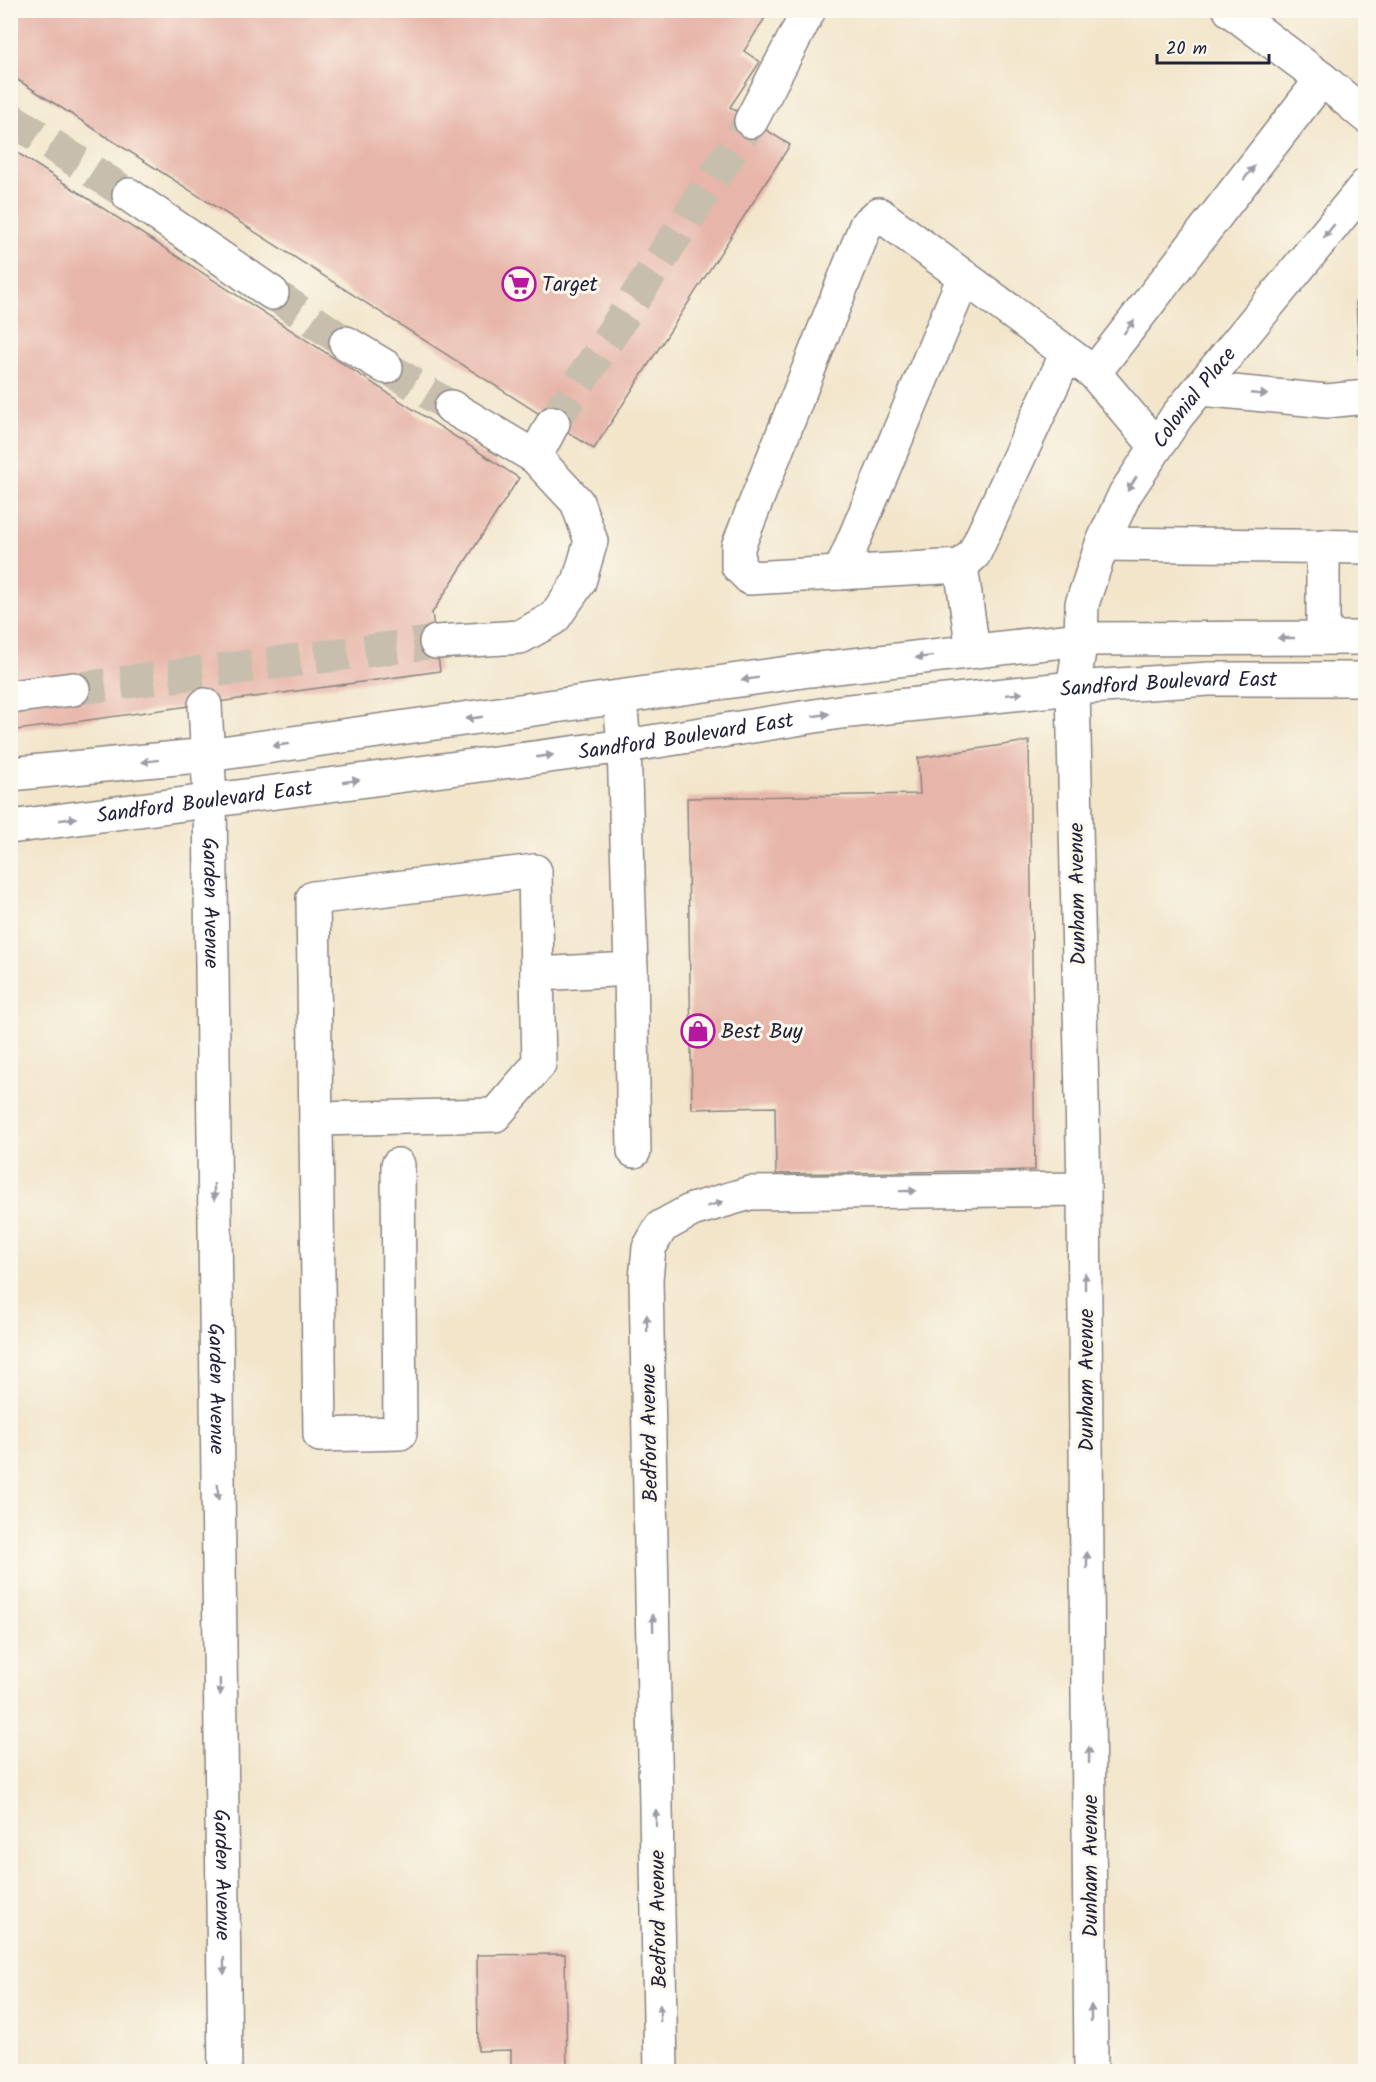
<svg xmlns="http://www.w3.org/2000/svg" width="1376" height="2082" font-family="Kalam,sans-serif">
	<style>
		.building { fill: #e7b5a9 }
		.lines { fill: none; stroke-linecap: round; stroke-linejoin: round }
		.minor-tunnel { stroke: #c8bead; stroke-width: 33; stroke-dasharray: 33 16; stroke-linecap: butt }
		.minor-casing { stroke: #8a8482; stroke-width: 36 }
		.minor { stroke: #fff; stroke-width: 33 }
		.oneway { fill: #9c9ca7 }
		.labels { text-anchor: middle; stroke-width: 6; stroke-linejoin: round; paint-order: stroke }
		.poi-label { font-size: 21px; fill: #22223b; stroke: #fbf7ec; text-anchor: start }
		.street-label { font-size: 21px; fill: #22223b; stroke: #fbf7ec }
	</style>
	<rect width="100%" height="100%" fill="#fbf7ec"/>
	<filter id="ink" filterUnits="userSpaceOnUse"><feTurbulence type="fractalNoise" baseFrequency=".0167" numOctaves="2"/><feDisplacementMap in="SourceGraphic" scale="12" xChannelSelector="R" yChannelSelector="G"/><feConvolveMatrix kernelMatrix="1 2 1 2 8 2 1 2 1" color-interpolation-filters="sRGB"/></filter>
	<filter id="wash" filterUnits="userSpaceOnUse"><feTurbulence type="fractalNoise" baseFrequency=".008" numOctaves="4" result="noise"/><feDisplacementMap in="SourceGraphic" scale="24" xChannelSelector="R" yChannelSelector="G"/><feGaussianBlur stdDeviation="1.35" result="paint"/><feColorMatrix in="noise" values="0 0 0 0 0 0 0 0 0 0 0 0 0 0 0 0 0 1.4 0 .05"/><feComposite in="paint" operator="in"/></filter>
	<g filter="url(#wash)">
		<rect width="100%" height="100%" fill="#f2e5ca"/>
		<g id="blocks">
			<!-- building -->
			<g class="building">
				<polygon points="18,10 770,10 744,51 760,62 730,107 790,145 594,449 10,75 10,22"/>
				<polygon points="10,148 519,478 432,613 440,671 10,731"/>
				<polygon points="1356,301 1366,301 1366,361 1359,361"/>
				<polygon points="1029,741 1035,1170 776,1174 775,1107 692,1109 687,798 920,794 918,758"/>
				<polygon points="565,1954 567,2072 511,2072 511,2050 478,2051 477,1955"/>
			</g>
		</g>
	</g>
	<g filter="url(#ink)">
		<use href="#blocks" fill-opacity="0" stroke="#8a8482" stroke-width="1.5"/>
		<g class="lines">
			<!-- minor-tunnel -->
			<g class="minor-tunnel">
				<polyline points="10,118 129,195"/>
				<polyline points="272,293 346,343"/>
				<polyline points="386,367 451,407"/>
				<polyline points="553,423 751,121"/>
				<polyline points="73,689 436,642"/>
			</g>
			<defs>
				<g id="minor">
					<polyline points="1230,10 1322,79 1366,116"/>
					<polyline points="751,121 809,10"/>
					<polyline points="129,195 272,293"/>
					<polyline points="346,343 386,367"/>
					<polyline points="1067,353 974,554 961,566 750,578 738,566 738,547 866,225 879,214 1094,373 1156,446"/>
					<polyline points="1094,373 1322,79"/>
					<polyline points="1201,389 1327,401 1366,397"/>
					<polyline points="451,407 535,457"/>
					<polyline points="1102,544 1366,547"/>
					<polyline points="961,566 973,651"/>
					<polyline points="840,573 964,277"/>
					<polyline points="1323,638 1323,546"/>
					<polyline points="436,642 520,637 554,618 579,582 591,541 577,502 535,457 553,423"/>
					<polyline points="10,697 73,689"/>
					<path id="s1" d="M205,705L210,799L225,2072"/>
					<polyline points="10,774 208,755 810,670 1081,639 1366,638"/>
					<path id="s2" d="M10,827L632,745L840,712L1073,688L1209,679H1366"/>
					<polyline points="631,969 634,1151"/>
					<polyline points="317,1119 495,1115 539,1064 537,974"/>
					<polyline points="398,1165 400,1433 320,1435 313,898 535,871 537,974 631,969 624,746 620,698"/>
					<polyline points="661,2072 646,1279 649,1248 661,1227 692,1210 750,1193 1084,1189"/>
					<path id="s3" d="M1091,2072L1084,1189L1073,688L1081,639L1082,604L1102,544L1125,494L1177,416L1366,185"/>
				</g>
			</defs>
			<!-- minor casing -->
			<use href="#minor" class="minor-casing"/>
			<!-- minor -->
			<use href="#minor" class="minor"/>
		</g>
		<!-- one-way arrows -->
		<defs><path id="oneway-solid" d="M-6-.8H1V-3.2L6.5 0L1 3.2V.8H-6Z" transform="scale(1.5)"/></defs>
		<g class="oneway">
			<use href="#oneway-solid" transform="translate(1249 173) rotate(-52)"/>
			<use href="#oneway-solid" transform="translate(1329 231) rotate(129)"/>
			<use href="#oneway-solid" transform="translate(1129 327) rotate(-52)"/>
			<use href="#oneway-solid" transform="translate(1259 394) rotate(5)"/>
			<use href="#oneway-solid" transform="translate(1132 484) rotate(123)"/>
			<use href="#oneway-solid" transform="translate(1286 638) rotate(180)"/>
			<use href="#oneway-solid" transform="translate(924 657) rotate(174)"/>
			<use href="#oneway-solid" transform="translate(750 679) rotate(171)"/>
			<use href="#oneway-solid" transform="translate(1014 694) rotate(-6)"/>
			<use href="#oneway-solid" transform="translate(821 715) rotate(-9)"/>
			<use href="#oneway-solid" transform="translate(474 718) rotate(172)"/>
			<use href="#oneway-solid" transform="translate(281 745) rotate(172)"/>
			<use href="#oneway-solid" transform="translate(545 756) rotate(-8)"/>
			<use href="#oneway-solid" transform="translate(150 761) rotate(174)"/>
			<use href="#oneway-solid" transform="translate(351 781) rotate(-7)"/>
			<use href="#oneway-solid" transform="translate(68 819) rotate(-8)"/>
			<use href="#oneway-solid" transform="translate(908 1191) rotate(-1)"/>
			<use href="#oneway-solid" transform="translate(214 1192) rotate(89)"/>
			<use href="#oneway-solid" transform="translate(715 1204) rotate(-17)"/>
			<use href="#oneway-solid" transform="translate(1085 1281) rotate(-90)"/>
			<use href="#oneway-solid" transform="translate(647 1323) rotate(-91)"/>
			<use href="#oneway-solid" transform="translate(218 1492) rotate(89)"/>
			<use href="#oneway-solid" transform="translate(1087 1560) rotate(-90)"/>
			<use href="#oneway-solid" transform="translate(653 1623) rotate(-91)"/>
			<use href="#oneway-solid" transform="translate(220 1687) rotate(89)"/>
			<use href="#oneway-solid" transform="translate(1089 1755) rotate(-90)"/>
			<use href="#oneway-solid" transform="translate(656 1818) rotate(-91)"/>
			<use href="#oneway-solid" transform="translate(224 1966) rotate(89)"/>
			<use href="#oneway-solid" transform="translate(660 2013) rotate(-91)"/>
			<use href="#oneway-solid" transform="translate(1091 2013) rotate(-90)"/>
		</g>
	</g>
	<!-- icons -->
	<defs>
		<symbol id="supermarket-ring" viewBox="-11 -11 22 22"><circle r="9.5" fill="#fbf7ec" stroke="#b5179e" stroke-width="1.5"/><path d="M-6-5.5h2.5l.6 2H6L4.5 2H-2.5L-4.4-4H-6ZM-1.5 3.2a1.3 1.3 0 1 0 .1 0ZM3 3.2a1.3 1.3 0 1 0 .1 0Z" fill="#b5179e"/></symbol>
		<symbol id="shop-ring" viewBox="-11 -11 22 22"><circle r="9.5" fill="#fbf7ec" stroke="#b5179e" stroke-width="1.5"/><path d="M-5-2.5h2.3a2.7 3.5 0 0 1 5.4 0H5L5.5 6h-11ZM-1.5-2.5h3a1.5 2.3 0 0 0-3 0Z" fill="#b5179e"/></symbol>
	</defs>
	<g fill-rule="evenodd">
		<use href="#supermarket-ring" x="500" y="265" width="38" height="38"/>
		<use href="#shop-ring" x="679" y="1012" width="38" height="38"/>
	</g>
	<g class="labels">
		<!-- poi labels -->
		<g class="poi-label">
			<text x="542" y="291">Target</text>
			<text x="721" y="1038">Best Buy</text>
		</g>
		<!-- street labels -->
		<g class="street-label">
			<text dy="7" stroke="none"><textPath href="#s3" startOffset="1706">Colonial Place</textPath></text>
			<text dy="7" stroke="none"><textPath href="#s2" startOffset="1168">Sandford Boulevard East</textPath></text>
			<text dy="7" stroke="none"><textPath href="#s2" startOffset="682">Sandford Boulevard East</textPath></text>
			<text dy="7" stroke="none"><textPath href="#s2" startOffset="196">Sandford Boulevard East</textPath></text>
			<text transform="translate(1077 894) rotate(-91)" y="7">Dunham Avenue</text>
			<text dy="7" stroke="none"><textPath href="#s1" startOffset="198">Garden Avenue</textPath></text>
			<text transform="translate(1086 1380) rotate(-90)" y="7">Dunham Avenue</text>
			<text dy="7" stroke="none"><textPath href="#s1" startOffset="684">Garden Avenue</textPath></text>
			<text transform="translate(649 1433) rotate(-91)" y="7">Bedford Avenue</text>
			<text transform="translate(1090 1866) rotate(-90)" y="7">Dunham Avenue</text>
			<text dy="7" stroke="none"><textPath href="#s1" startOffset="1170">Garden Avenue</textPath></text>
			<text transform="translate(658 1919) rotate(-91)" y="7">Bedford Avenue</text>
		</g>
	</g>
	<!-- margin -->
	<rect width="1376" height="2082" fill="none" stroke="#fbf7ec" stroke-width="36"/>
	<!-- scale -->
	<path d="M1157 54v9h112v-9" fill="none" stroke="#22223b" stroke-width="3"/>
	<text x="1166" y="54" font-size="18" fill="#22223b" stroke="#fbf7ec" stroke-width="4.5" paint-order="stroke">20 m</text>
</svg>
